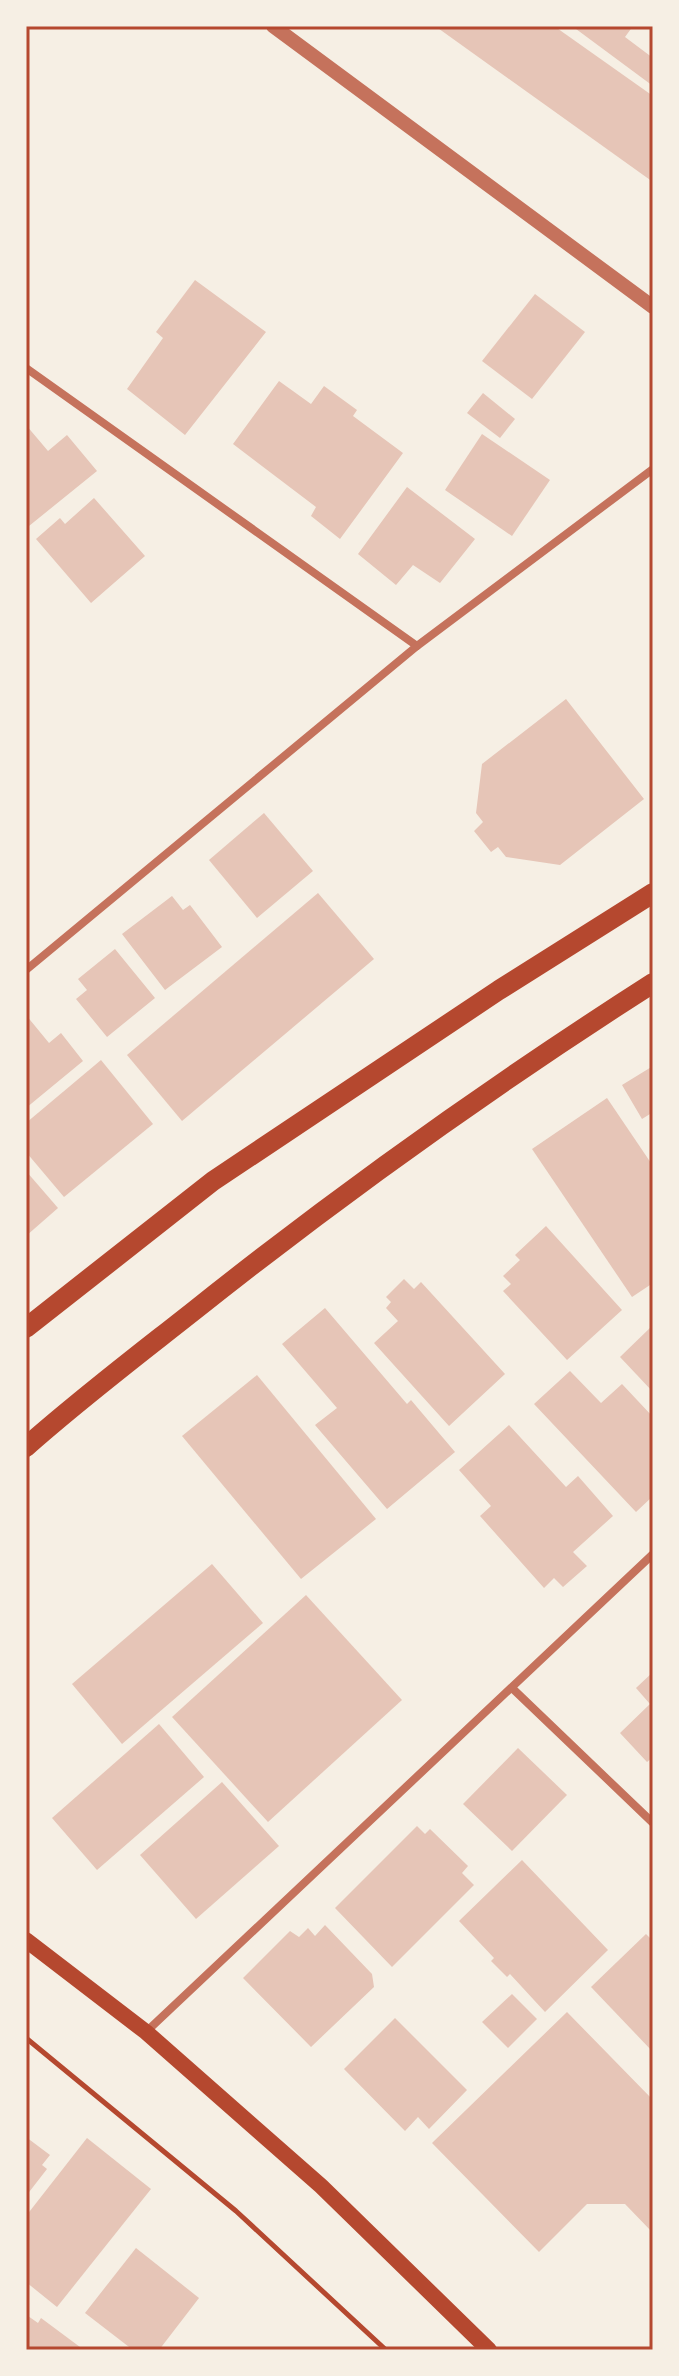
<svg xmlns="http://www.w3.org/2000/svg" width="679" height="2376" font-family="'IBM Plex Serif',serif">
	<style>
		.building { fill: #e6c5b7 }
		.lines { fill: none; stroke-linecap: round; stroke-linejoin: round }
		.path { stroke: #b5482f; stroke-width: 5 }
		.minor { stroke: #c5725c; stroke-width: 8 }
		.tertiary { stroke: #c5725c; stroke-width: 14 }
		.secondary { stroke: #b5482f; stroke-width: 16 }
		.primary { stroke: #b5482f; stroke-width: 20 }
		.neatline { fill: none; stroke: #b5482f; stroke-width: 3 }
	</style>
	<rect width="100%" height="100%" fill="#f6efe4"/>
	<!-- building -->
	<g class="building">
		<polygon points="435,26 554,26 653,96 653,182"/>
		<polygon points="572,26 633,26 625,37 653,58 653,86"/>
		<polygon points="195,280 266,332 185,435 127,389 163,338 156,332"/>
		<polygon points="535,294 585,332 532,399 482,361"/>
		<polygon points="279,381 311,404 324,386 357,410 353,416 403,453 340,539 311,516 316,507 233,444"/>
		<polygon points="483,393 515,419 500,438 467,413"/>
		<polygon points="26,425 48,451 67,435 97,471 29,526 26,522"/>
		<polygon points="482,434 550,480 512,536 445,490"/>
		<polygon points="407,487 475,539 440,583 413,565 396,585 358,554"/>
		<polygon points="94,498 145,556 91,603 36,539 60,518 65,524"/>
		<polygon points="566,699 644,799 560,865 506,857 498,847 491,852 474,831 483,822 476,813 482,764"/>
		<polygon points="264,813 313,871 257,918 209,860"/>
		<polygon points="318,893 374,959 182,1121 127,1055"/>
		<polygon points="172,896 183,910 190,905 222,947 165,990 122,934"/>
		<polygon points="115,949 155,998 107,1037 76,999 87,990 78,979"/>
		<polygon points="26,1015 49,1043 61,1033 83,1061 26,1108"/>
		<polygon points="101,1060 153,1124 64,1197 26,1152 26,1123"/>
		<polygon points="653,1066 653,1119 650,1114 642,1119 622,1085"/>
		<polygon points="607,1098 653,1166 653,1283 632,1297 532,1149"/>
		<polygon points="26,1171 58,1208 26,1236"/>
		<polygon points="546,1226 622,1310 567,1360 503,1291 511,1284 503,1276 520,1260 515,1255"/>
		<polygon points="404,1279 414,1289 421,1282 505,1374 449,1426 374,1343 398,1321 386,1308 391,1302 386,1297"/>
		<polygon points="325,1308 407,1404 411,1400 455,1452 387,1509 315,1425 337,1408 282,1344"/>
		<polygon points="653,1325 653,1392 620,1357"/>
		<polygon points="570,1371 601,1403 622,1384 653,1417 653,1461 650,1464 653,1467 653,1496 636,1512 534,1404"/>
		<polygon points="257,1375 376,1519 301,1579 182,1436"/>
		<polygon points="509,1425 566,1487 578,1476 613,1516 573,1552 587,1566 563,1587 554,1578 544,1588 480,1516 491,1506 459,1470"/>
		<polygon points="212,1564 263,1623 122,1744 72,1684"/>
		<polygon points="306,1595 402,1700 268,1822 172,1717"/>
		<polygon points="653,1672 653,1757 647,1762 620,1733 650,1704 636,1688"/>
		<polygon points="159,1724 204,1777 97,1870 52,1818"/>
		<polygon points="518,1748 567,1795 512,1851 463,1804"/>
		<polygon points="222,1782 279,1846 196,1919 140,1855"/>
		<polygon points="417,1826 425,1834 430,1829 468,1866 462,1873 474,1885 392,1967 335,1908"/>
		<polygon points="522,1860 608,1950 545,2012 510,1974 507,1977 491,1961 494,1958 459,1921"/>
		<polygon points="325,1925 372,1974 374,1987 311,2047 243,1978 290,1931 299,1937 308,1928 315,1936"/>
		<polygon points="646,1934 653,1941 653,2052 591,1987"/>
		<polygon points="512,1994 537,2019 508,2048 482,2022"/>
		<polygon points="567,2012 653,2100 653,2233 625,2204 587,2204 539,2252 432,2143"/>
		<polygon points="395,2018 467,2090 429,2129 418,2117 405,2131 344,2069"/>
		<polygon points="26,2137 50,2155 42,2165 47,2169 26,2196"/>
		<polygon points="87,2138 151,2189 57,2307 26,2282 26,2216"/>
		<polygon points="136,2248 199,2298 159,2350 133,2350 85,2313"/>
		<polygon points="28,2316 38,2323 41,2318 84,2350 26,2350"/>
	</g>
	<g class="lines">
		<!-- path -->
		<polyline class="path" points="26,2038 236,2211 386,2350"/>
		<!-- minor -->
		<g class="minor">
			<polyline points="26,368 417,646"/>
			<polyline points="26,970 417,646 653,469"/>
			<polyline points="512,1688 653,1823"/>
			<polyline points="146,2032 653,1554"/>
		</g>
		<!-- tertiary -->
		<polyline class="tertiary" points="273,26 653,307"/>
		<!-- secondary -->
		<polyline class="secondary" points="26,1940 146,2032 321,2186 489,2350"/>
		<!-- primary -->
		<g class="primary">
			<polyline points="26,1328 213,1181 499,990 653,893"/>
			<path d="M26,1447C80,1399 138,1355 195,1310C342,1193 495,1084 653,983"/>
		</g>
	</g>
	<!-- border -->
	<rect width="679" height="2376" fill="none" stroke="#f6efe4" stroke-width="56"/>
	<rect x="28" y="28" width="623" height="2320" class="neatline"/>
</svg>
